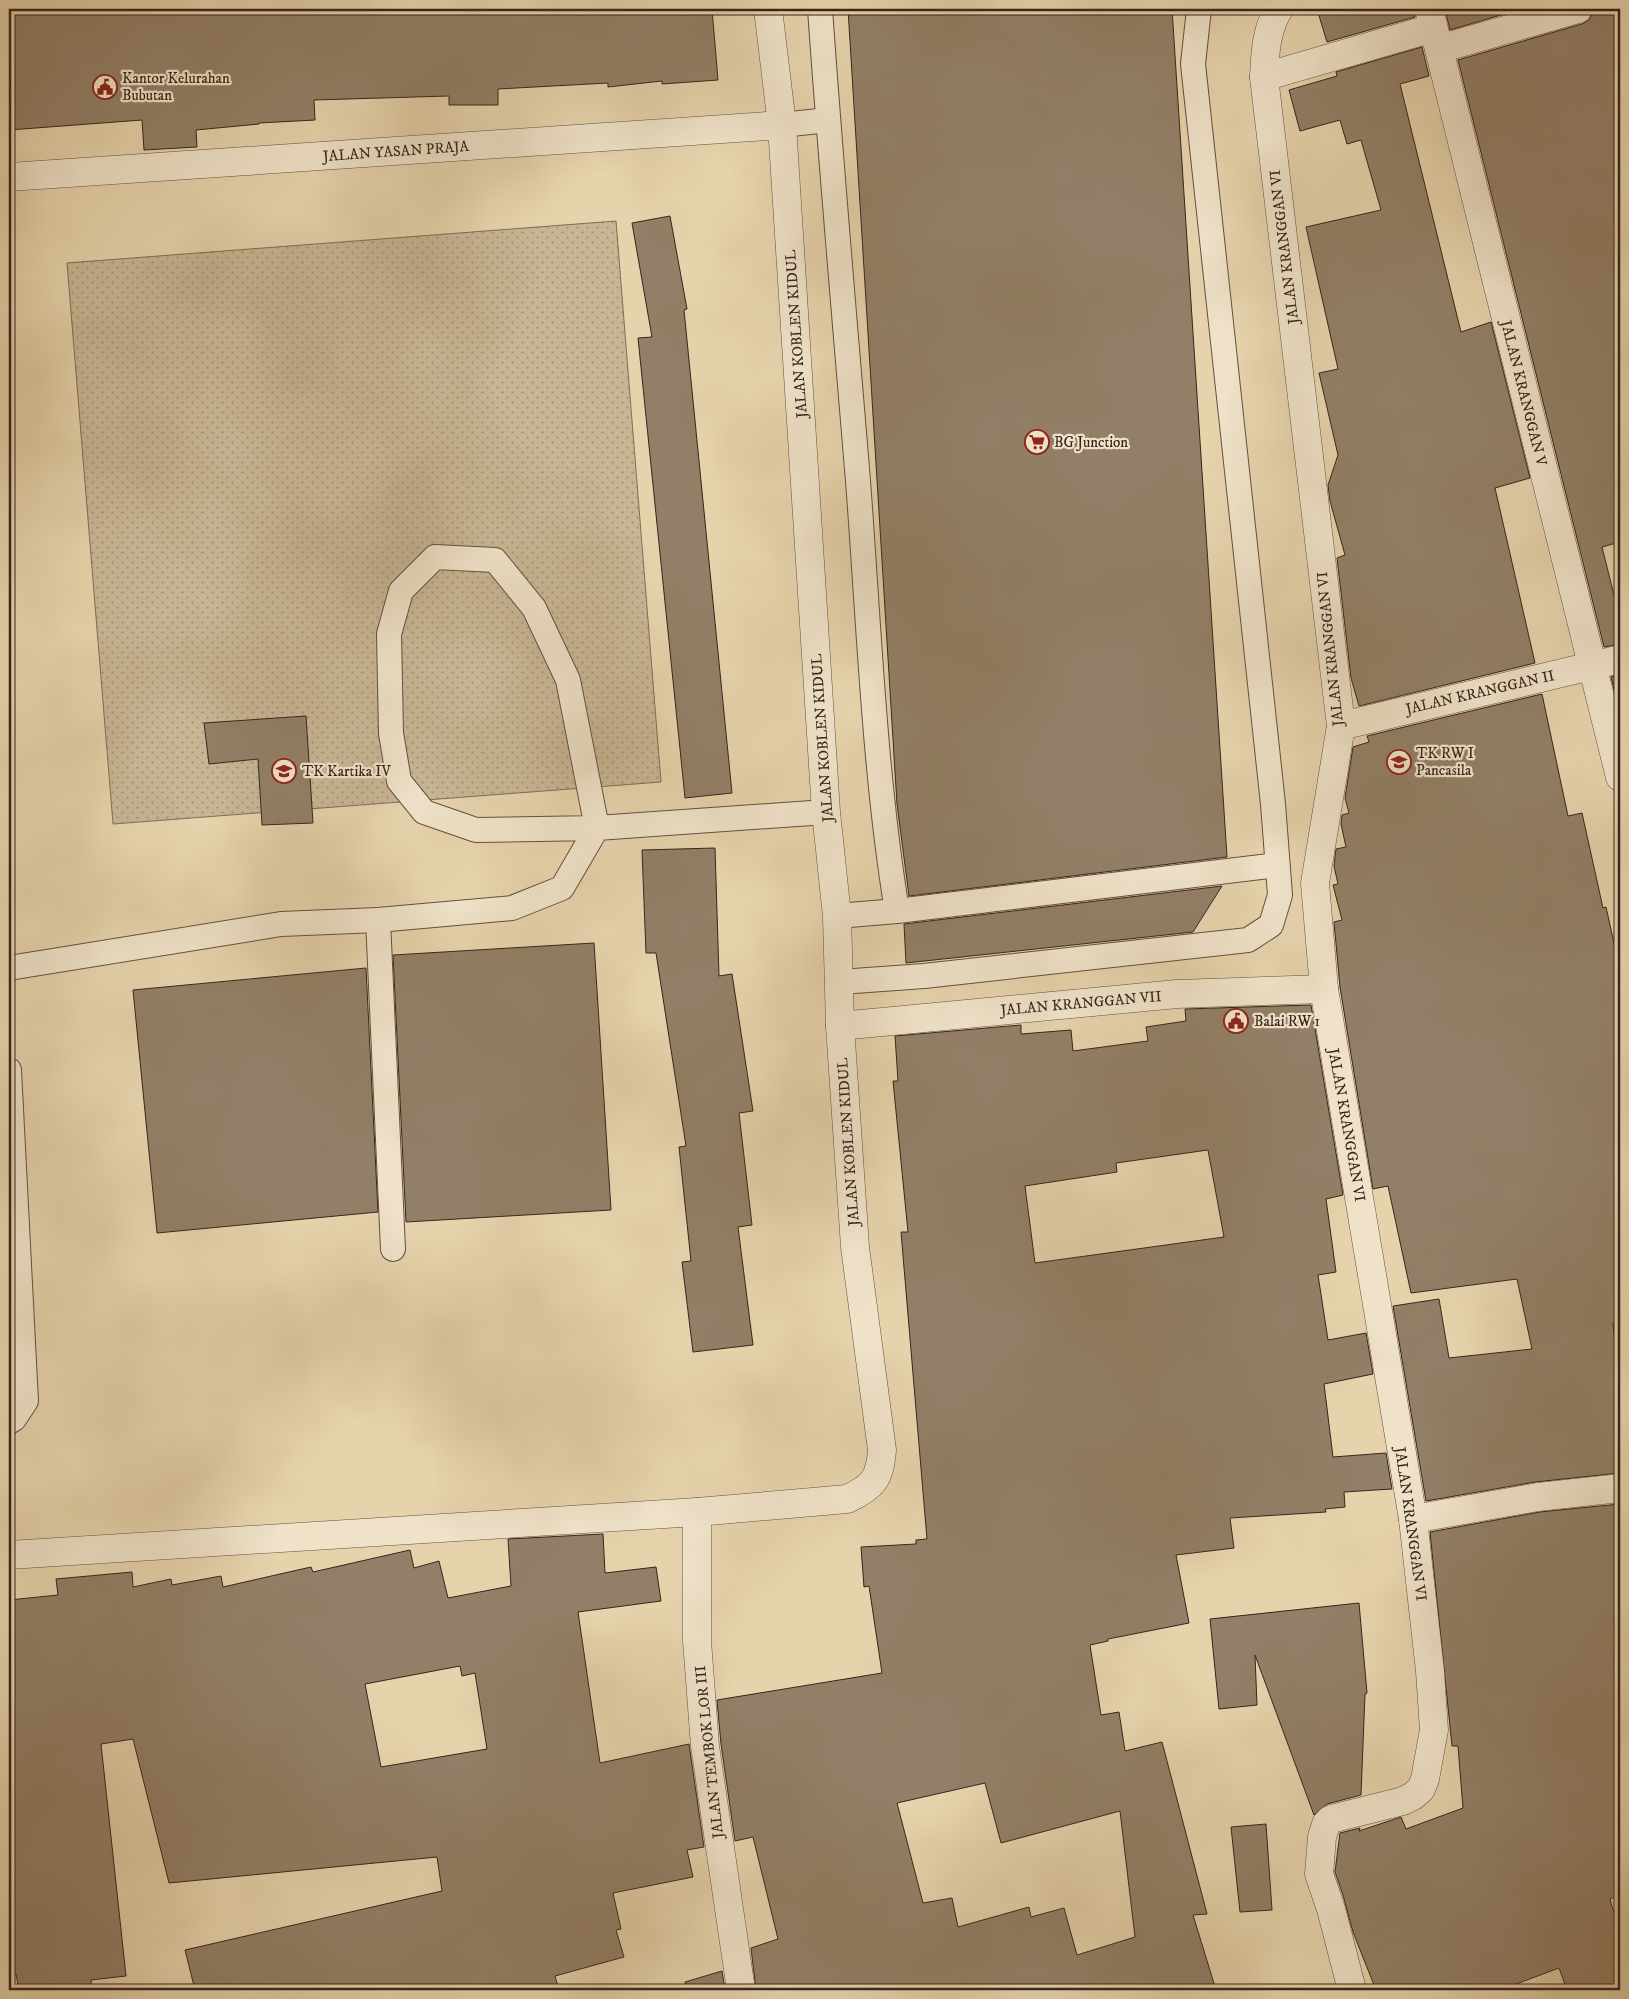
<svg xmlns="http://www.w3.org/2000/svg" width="1629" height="1999" font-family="'IM FELL DW Pica',serif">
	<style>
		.grass { fill: url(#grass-dots); stroke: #7f6d58 }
		.building { fill: #927f67; stroke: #36251d; fill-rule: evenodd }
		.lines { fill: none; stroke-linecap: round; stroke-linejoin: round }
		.service-casing { stroke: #625041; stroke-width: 26 }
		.minor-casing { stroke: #625041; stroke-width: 29 }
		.service { stroke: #efe2c9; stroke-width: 24 }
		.minor { stroke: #efe2c9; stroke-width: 28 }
		.labels { text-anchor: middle; stroke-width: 4.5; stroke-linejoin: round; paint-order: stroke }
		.poi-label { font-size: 15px; fill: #36251d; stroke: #efe2c9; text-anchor: start }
		.street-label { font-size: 15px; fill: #36251d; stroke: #efe2c9 }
	</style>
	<defs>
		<pattern id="grass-dots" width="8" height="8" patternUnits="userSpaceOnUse" patternTransform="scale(1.25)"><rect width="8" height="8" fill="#c8b594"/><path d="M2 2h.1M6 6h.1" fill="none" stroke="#a39378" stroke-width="1.8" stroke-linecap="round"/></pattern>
	</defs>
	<rect width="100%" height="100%" fill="#e6d3ac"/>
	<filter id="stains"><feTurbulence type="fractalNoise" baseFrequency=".004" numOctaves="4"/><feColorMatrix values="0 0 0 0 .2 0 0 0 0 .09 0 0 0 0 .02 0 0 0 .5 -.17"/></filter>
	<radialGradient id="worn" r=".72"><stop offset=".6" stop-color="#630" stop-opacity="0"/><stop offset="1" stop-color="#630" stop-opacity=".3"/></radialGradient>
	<!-- grass -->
	<polygon class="grass" points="616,221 661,782 113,824 67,263"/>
	<!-- building -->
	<g class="building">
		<polygon points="9,9 417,9 417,12 469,9 712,9 718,80 662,84 662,81 608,87 608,83 498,89 498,105 449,105 449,96 314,100 315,120 259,123 259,124 196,130 197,147 144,150 142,120 9,130"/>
		<polygon points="848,9 1172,9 1227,857 909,896 897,804"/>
		<polygon points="1317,9 1414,9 1415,17 1327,42"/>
		<polygon points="1445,9 1521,9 1450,30"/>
		<polygon points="1608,9 1620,9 1620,542 1602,547 1620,619 1620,644 1604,647 1458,60 1582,24 1589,20 1592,14"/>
		<polygon points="1422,47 1429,76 1400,84 1461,332 1491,322 1530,478 1495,488 1535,663 1359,706 1351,678 1337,558 1345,555 1330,501 1328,485 1338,455 1319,373 1338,369 1306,227 1381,210 1361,140 1347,144 1340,120 1300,131 1289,90 1337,76 1336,72"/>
		<polygon points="670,216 687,309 684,310 732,793 685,798 638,338 652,337 632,223"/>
		<polygon points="1620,675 1620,713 1611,677"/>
		<polygon points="1542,694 1568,816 1582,813 1603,908 1606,907 1620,970 1620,1322 1613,1323 1620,1389 1620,1473 1535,1482 1426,1501 1393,1306 1439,1299 1449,1358 1532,1349 1517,1279 1411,1293 1388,1186 1373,1189 1340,987 1334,922 1342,920 1333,885 1338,884 1334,866 1336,849 1346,847 1341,824 1342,815 1349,813 1345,798 1353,747 1369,742 1367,736"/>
		<polygon points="306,716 313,823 262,825 258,759 209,764 204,723"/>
		<polygon points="715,848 719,976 732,974 753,1111 739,1113 752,1225 738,1227 753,1345 693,1352 682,1262 691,1261 679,1147 686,1146 656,953 646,953 642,850"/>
		<polygon points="1222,886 1193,932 906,963 904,924"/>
		<polygon points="594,943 611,1210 406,1222 393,955"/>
		<polygon points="366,968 378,1212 157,1233 133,990"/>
		<path d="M1311,1005L1343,1195L1326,1199L1336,1272L1318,1275L1328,1340L1366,1333L1373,1374L1324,1384L1333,1457L1386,1453L1392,1489L1344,1492L1345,1507L1325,1509L1326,1512L1230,1518L1234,1548L1176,1555L1189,1623L1108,1639V1641L1090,1645L1101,1715L1119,1712L1125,1751L1162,1742L1207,1914L1193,1915L1216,1990H756L751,1948L778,1939L753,1837L735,1841L721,1744L717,1700L882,1673L869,1586L864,1587L861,1547L916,1544V1540L927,1539L901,1232H908L893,1081H898L895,1036L1021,1025V1034L1071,1030L1073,1051L1148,1041L1146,1027L1186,1021L1185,1009ZM1208,1150L1224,1237L1035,1263L1025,1186L1117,1172L1116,1163ZM985,1783L1001,1843L1120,1811L1135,1937L1077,1955L1064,1908L1031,1917L1029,1907L958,1927L952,1898L923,1903L897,1803Z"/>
		<polygon points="1620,1504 1620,1895 1610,1899 1620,1935 1620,1990 1567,1990 1559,1968 1500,1990 1376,1990 1353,1932 1343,1895 1335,1872 1340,1833 1360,1828 1359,1831 1401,1817 1406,1829 1463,1808 1458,1746 1452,1746 1430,1532 1540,1512"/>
		<path d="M603,1534L605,1573L656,1567L661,1601L578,1612L600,1763L689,1744L704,1847L687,1850L693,1877L613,1893L621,1929L616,1930L624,1957L555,1976L559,1990H491L490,1985L454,1990H195L185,1950L442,1891L437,1857L169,1883L133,1739L101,1744L126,1976L91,1980L92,1990H19L16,1974L9,1975V1600L58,1595L56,1579L132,1572L133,1587L171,1579L172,1585L221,1576L223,1587L311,1567L313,1572L410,1550L414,1568L439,1561L448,1598L511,1586L508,1539ZM460,1666L462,1676L475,1673L487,1749L381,1767L365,1684Z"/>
		<polygon points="1359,1603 1367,1693 1365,1694 1361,1795 1327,1804 1314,1815 1255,1655 1257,1705 1219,1709 1210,1619"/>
		<polygon points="1266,1824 1272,1910 1240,1912 1231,1827"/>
		<polygon points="722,1971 725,1990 687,1990 685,1982"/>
	</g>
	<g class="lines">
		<defs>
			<g id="service">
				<path d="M820,9C831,166 845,323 858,481C869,625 874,769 897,911"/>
				<polyline points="782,125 828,120"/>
				<polyline points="837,916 897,911 1277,865"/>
				<polyline points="378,920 393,1249"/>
				<polyline points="9,968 281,924 378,920 512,908 562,888 597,828 568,680 534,608 495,560 435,557 401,591 389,634 391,733 399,781 424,812 476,830 597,828 826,812"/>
				<polyline points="840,982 924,976 1248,940 1271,925 1280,895 1273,804 1193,64 1199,9"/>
				<polyline points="9,1070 26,1401 14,1419 9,1422"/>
			</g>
			<g id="minor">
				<path d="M1279,9C1266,29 1265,54 1264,77L1341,726L1315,883L1324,989L1413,1519L1430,1671L1434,1730L1425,1779L1421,1789L1413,1796L1403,1801L1331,1819L1326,1824L1322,1837L1319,1874L1331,1909L1352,1990"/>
				<polyline points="1429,9 1620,777"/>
				<polyline points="1439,49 1578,9"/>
				<polyline points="1264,77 1433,28"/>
				<polyline points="9,177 782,125"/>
				<polyline points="1341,726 1620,659"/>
				<polyline points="840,1026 1177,994 1324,989"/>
				<polyline points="697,1512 697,1641 705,1746 741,1990"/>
				<polyline points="1413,1519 1538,1497 1620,1488"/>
				<path d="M9,1555L697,1512L847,1499C873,1487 880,1479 882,1450L855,1247L840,1026L837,916L826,812L782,125L768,9"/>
			</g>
		</defs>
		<!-- service casing -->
		<use href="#service" class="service-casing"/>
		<!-- minor casing -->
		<use href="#minor" class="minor-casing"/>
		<!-- service -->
		<use href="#service" class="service"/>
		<!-- minor -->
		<use href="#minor" class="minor"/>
	</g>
	<!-- icons -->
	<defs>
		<symbol id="civic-ring" viewBox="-11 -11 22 22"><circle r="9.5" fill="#efe2c9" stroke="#8f2418" stroke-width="1.5"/><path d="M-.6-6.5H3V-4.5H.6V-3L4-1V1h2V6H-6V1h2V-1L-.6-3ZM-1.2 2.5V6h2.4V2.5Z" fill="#8f2418"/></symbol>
		<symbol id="supermarket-ring" viewBox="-11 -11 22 22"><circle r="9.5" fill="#efe2c9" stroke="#8f2418" stroke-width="1.5"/><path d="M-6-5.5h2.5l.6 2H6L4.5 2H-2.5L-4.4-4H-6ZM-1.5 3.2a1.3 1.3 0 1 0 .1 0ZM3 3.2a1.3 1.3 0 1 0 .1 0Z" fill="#8f2418"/></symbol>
		<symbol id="school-ring" viewBox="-11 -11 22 22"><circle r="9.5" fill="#efe2c9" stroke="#8f2418" stroke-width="1.5"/><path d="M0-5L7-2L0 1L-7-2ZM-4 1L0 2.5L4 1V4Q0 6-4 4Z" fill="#8f2418"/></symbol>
	</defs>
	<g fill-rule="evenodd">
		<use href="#civic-ring" x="91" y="73" width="28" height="28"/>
		<use href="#supermarket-ring" x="1023" y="428" width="28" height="28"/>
		<use href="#school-ring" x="1385" y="748" width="28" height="28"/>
		<use href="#school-ring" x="270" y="757" width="28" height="28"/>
		<use href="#civic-ring" x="1222" y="1007" width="28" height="28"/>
	</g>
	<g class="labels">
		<!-- poi labels -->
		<g class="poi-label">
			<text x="122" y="83">Kantor Kelurahan<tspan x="122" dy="17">Bubutan</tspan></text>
			<text x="1054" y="447">BG Junction</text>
			<text x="1416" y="758">TK RW I<tspan x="1416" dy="17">Pancasila</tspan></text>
			<text x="302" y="776">TK Kartika IV</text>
			<text x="1254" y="1026">Balai RW 1</text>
		</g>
		<!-- street labels -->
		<g class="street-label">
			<text transform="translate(396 151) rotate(-4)" y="5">JALAN YASAN PRAJA</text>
			<text transform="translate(1284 247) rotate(-97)" y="5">JALAN KRANGGAN VI</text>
			<text transform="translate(796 334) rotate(-94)" y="5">JALAN KOBLEN KIDUL</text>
			<text transform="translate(1524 393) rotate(76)" y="5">JALAN KRANGGAN V</text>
			<text transform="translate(1330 649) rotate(-96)" y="5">JALAN KRANGGAN VI</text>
			<text transform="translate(1480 692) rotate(-13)" y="5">JALAN KRANGGAN II</text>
			<text transform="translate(822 738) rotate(-94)" y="5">JALAN KOBLEN KIDUL</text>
			<text transform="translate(1081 1003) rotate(-5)" y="5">JALAN KRANGGAN VII</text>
			<text transform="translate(1347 1125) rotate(80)" y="5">JALAN KRANGGAN VI</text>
			<text transform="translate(848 1142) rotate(-94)" y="5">JALAN KOBLEN KIDUL</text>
			<text transform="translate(1411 1524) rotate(82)" y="5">JALAN KRANGGAN VI</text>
			<text transform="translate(709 1752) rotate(-96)" y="5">JALAN TEMBOK LOR III</text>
		</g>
	</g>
	<!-- margin -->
	<rect width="1629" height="1999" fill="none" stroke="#e6d3ac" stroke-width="30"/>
	<rect x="10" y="10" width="1609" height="1979" fill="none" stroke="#36251d" stroke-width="2.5"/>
	<rect x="15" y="15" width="1599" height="1969" fill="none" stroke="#36251d"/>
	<rect width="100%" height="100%" filter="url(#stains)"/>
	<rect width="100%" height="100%" fill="url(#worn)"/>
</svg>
